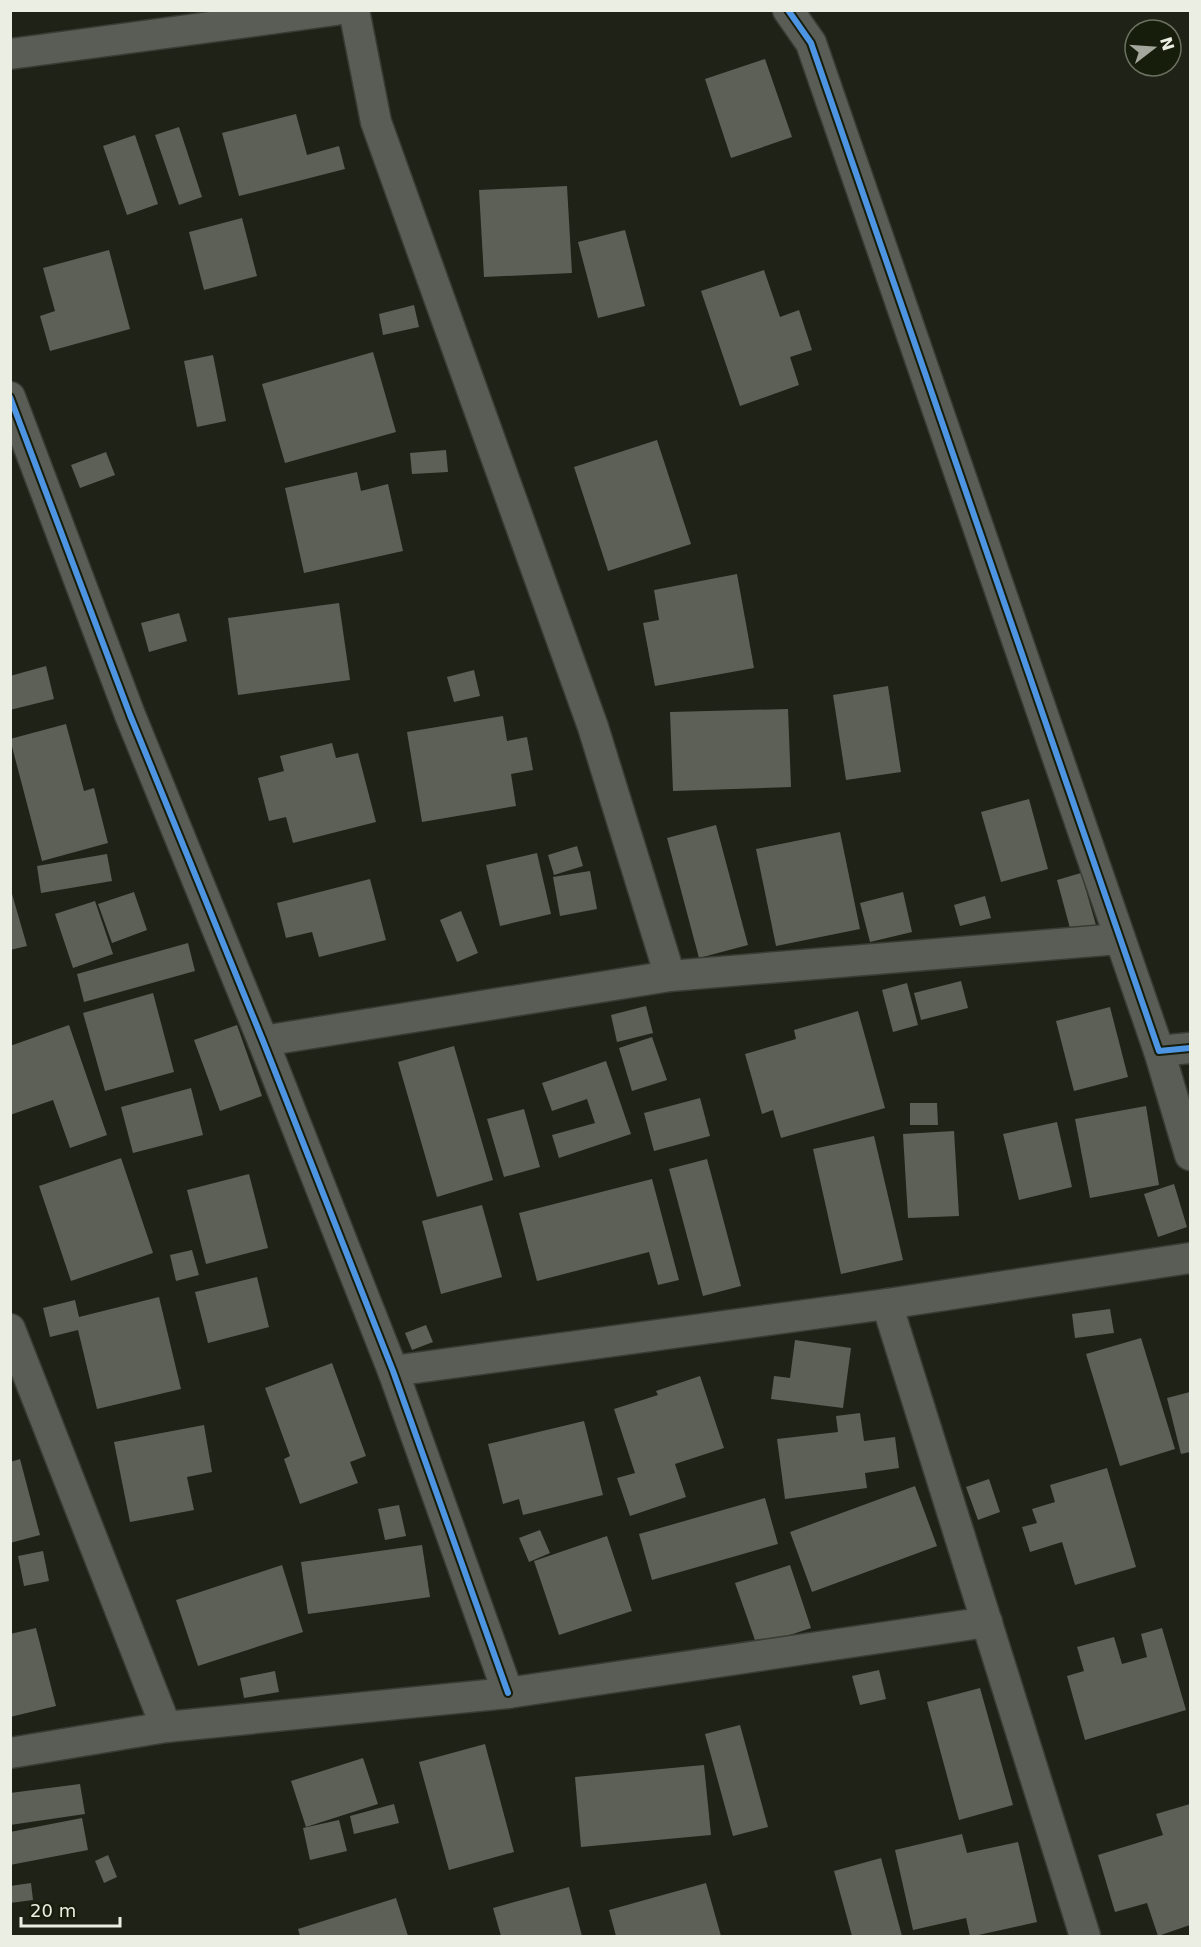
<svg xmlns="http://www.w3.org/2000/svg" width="1201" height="1947" font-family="'DejaVu Sans',sans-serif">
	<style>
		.building { fill: #5d6056 }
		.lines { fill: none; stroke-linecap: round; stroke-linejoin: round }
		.minor-casing { stroke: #393c34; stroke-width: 33 }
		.minor { stroke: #5a5d55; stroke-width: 30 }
		.cycleway-casing { stroke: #161d0a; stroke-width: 10 }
		.cycleway { stroke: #4d94e3; stroke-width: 6 }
	</style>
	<rect width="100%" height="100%" fill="#1f2217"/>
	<!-- building -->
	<g class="building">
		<polygon points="765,59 792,137 731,158 705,79"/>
		<polygon points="296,114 307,155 339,146 345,169 239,196 222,133"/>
		<polygon points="179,127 202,197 179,205 155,135"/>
		<polygon points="135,135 158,204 127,215 103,146"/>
		<polygon points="567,186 572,273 484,277 479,190"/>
		<polygon points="242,218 257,276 204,290 189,232"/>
		<polygon points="625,230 645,306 598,318 578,242"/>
		<polygon points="109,250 130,329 50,351 40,316 55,311 43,268"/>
		<polygon points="764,270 780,317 799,310 812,350 790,357 799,385 740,406 701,291"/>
		<polygon points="414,305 419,327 383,335 379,314"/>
		<polygon points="373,352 396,432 285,463 262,384"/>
		<polygon points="213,355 226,421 197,427 184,361"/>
		<polygon points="657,440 691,544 608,571 574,467"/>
		<polygon points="446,450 448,472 412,474 410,453"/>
		<polygon points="106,452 115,475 80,488 71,465"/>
		<polygon points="357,472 361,491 388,484 403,551 304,573 285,488"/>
		<polygon points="737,574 754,668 655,686 643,623 659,620 654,590"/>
		<polygon points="339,603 350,680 238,695 228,618"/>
		<polygon points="179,613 187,641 149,652 141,623"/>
		<polygon points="46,666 54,699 10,710 10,676"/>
		<polygon points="474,670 480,696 454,702 447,677"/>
		<polygon points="888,686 901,772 846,780 833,695"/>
		<polygon points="788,709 791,787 673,791 670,712"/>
		<polygon points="503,716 507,741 527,737 533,770 511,774 516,806 422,822 407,732"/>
		<polygon points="66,724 84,791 94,788 108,843 42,861 10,739"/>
		<polygon points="332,743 336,758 358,753 376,822 293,843 286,817 269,821 258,778 284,771 280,756"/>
		<polygon points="1029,799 1048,869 1001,882 981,812"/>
		<polygon points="716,825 748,945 699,958 667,838"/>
		<polygon points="840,832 860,929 776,946 756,849"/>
		<polygon points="577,846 583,866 554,875 548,855"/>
		<polygon points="537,853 551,914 500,926 486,865"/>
		<polygon points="107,854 112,881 41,893 37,866"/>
		<polygon points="590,871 597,909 560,916 553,877"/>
		<polygon points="1081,873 1096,925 1071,932 1057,880"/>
		<polygon points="370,879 386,940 319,957 312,932 286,938 277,903"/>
		<polygon points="10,887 27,946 10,950"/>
		<polygon points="134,892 147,930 112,943 98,904"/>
		<polygon points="903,892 912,932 870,942 860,903"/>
		<polygon points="985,896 991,918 960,926 954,905"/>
		<polygon points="95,901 113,954 73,968 55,914"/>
		<polygon points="461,911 478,953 457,962 440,920"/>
		<polygon points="188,943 195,971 84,1002 77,974"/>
		<polygon points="961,981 968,1008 921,1020 914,993"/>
		<polygon points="907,983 918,1025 893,1032 882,990"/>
		<polygon points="153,993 174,1072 105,1091 83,1013"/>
		<polygon points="646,1006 653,1033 617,1042 611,1015"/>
		<polygon points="1110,1007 1128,1077 1074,1091 1056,1021"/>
		<polygon points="858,1011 885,1108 781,1138 773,1110 762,1114 745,1054 796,1039 794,1030"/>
		<polygon points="69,1025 107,1135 70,1148 53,1100 10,1115 10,1046"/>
		<polygon points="237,1025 262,1096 220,1111 194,1040"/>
		<polygon points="652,1037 667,1080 632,1091 619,1048"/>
		<polygon points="454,1046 493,1180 437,1197 398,1062"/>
		<polygon points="606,1061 631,1134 559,1158 552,1135 595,1123 587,1099 552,1111 542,1083"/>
		<polygon points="191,1088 203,1135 133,1153 121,1107"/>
		<polygon points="700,1098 710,1136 654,1151 644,1113"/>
		<polygon points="910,1103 937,1103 938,1125 910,1125"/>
		<polygon points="1146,1106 1159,1185 1090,1198 1075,1119"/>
		<polygon points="524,1109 540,1167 504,1177 487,1119"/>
		<polygon points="1057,1122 1072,1187 1019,1200 1003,1134"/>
		<polygon points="954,1131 959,1216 908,1218 903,1134"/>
		<polygon points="874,1136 903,1260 841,1274 813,1149"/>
		<polygon points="121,1158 153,1253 71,1281 39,1186"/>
		<polygon points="707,1159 741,1286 703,1296 669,1169"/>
		<polygon points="249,1174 268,1248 206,1264 187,1190"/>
		<polygon points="652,1179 679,1280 658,1285 649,1252 537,1281 519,1213"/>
		<polygon points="1174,1184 1187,1227 1158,1237 1144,1194"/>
		<polygon points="482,1205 502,1277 441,1294 422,1221"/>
		<polygon points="192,1250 199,1275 176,1281 170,1255"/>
		<polygon points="257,1277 269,1327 208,1343 195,1292"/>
		<polygon points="159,1297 181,1389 97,1409 78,1330 50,1337 43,1308 75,1300 79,1317"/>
		<polygon points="1110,1309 1114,1333 1075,1338 1072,1314"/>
		<polygon points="426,1325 433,1342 412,1350 405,1333"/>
		<polygon points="1141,1338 1175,1449 1120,1466 1086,1354"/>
		<polygon points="795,1340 851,1348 843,1408 771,1399 774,1376 790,1378"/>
		<polygon points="332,1363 366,1456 350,1462 358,1483 300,1504 284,1459 290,1456 265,1388"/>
		<polygon points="700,1376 724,1448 675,1464 686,1497 630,1516 617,1478 635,1473 614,1409 658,1395 656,1391"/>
		<polygon points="1190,1392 1190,1452 1181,1454 1167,1398"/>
		<polygon points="860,1413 864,1441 895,1437 899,1468 865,1473 867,1488 785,1499 777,1439 838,1432 836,1416"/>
		<polygon points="584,1421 603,1495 523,1515 519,1499 503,1504 488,1444"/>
		<polygon points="204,1425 212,1472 187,1477 194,1510 130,1522 114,1442"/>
		<polygon points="20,1459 40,1535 10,1543 10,1462"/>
		<polygon points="1107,1468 1136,1567 1075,1585 1062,1542 1030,1552 1022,1527 1037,1523 1032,1509 1055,1502 1050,1485"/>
		<polygon points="989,1479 1000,1512 978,1520 966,1487"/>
		<polygon points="915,1486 937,1546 812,1592 790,1532"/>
		<polygon points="765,1498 778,1544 652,1580 639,1534"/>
		<polygon points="399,1505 406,1536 385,1540 378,1509"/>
		<polygon points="540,1530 550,1553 529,1562 519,1538"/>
		<polygon points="607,1536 632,1611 559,1635 534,1561"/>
		<polygon points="422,1545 430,1597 308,1614 301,1562"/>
		<polygon points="43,1551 49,1581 24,1586 18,1556"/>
		<polygon points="282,1565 303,1632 198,1666 176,1600"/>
		<polygon points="790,1565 811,1628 757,1646 735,1583"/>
		<polygon points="36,1628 56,1706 10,1717 10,1634"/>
		<polygon points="1162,1628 1186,1710 1085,1740 1067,1676 1084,1671 1077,1647 1114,1637 1122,1664 1147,1657 1141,1634"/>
		<polygon points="879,1670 886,1699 860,1705 852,1676"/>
		<polygon points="275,1671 279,1692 244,1698 240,1678"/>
		<polygon points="980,1688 1013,1805 959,1820 927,1702"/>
		<polygon points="740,1725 768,1827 733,1836 705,1734"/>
		<polygon points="485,1744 514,1852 449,1870 419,1762"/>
		<polygon points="363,1758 378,1804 306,1827 291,1781"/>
		<polygon points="704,1765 711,1835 581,1847 575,1777"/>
		<polygon points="80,1784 85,1814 10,1825 10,1793"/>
		<polygon points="394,1804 399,1823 354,1834 350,1816"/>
		<polygon points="1190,1804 1190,1925 1158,1936 1147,1903 1115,1912 1098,1855 1163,1835 1156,1814"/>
		<polygon points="82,1818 88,1850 10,1865 10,1832"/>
		<polygon points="339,1820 347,1851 310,1860 303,1828"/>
		<polygon points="962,1834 967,1853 1018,1842 1037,1922 974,1936 970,1936 966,1918 913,1930 895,1850"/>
		<polygon points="108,1855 117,1877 104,1883 95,1861"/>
		<polygon points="881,1858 902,1936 852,1936 834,1871"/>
		<polygon points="31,1883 33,1900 10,1903 10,1886"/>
		<polygon points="706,1883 721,1936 616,1936 609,1910"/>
		<polygon points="569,1887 582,1936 501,1936 493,1908"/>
		<polygon points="396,1898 408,1936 300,1936 298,1929"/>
	</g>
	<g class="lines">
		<defs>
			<g id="minor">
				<polyline points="354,10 376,122 593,727 670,976"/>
				<polyline points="788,10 811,43 1159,1051 1190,1048"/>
				<polyline points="10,54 336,10"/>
				<polyline points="10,397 130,715 263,1041 393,1371 508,1693"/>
				<polyline points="263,1041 670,976 1119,939"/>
				<polyline points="1159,1051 1190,1155"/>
				<polyline points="887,1304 1085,1936"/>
				<polyline points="10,1329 166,1727"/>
				<polyline points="393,1371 887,1304 1190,1258"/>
				<polyline points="10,1753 166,1727 508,1693 987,1622"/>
			</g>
		</defs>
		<!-- minor casing -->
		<use href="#minor" class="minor-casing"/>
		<!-- minor -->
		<use href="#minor" class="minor"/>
		<defs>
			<g id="cycleway">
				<polyline points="788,10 811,43 1159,1051 1190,1048"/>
				<polyline points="10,397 130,715 263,1041 393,1371 508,1693"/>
			</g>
		</defs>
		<!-- cycleway casing -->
		<use href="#cycleway" class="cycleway-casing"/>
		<!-- cycleway -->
		<use href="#cycleway" class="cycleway"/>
	</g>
	<!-- border -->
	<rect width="1201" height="1947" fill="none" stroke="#ebefe3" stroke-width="24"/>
	<!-- north arrow -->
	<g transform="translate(1153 48) rotate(73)"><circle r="28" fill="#161d0a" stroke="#6b7161" stroke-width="1.5"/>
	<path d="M0-4.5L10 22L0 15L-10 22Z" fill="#a4a79c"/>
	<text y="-9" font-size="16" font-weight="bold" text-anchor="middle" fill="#ebefe3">N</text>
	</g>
	<!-- scale -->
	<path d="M21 1917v9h99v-9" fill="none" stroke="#ebefe3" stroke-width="3"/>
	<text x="30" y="1917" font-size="18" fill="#ebefe3" stroke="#161d0a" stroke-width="4.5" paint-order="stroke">20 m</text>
</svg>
